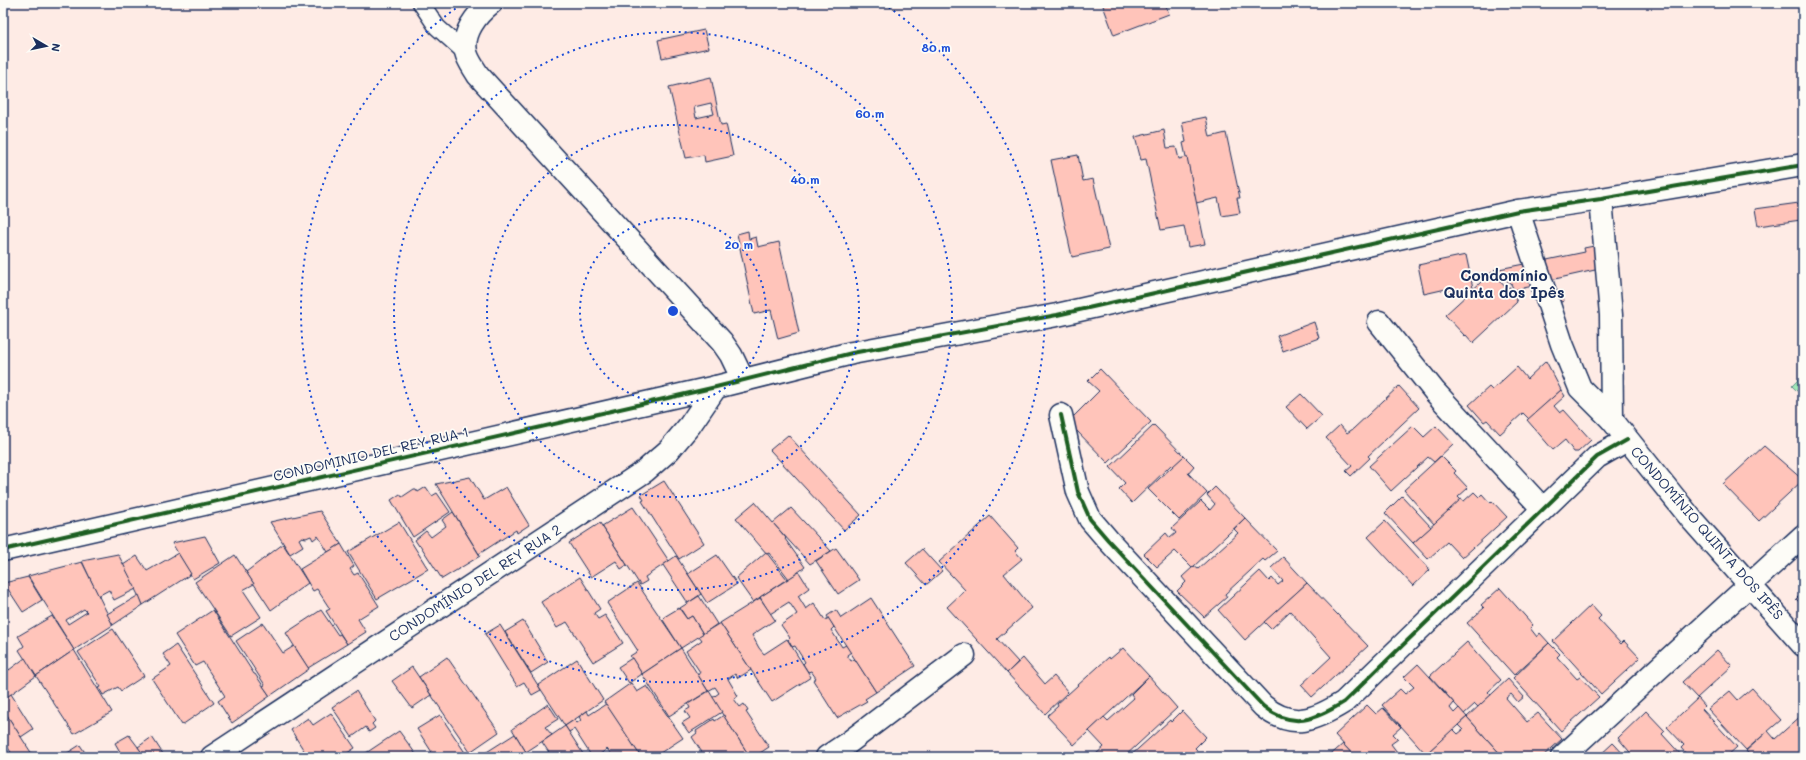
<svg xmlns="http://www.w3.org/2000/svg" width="1806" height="760" font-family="Mali,sans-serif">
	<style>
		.pitch { fill: #9fe8b6; stroke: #5d8c8a }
		.building { fill: #ffc4ba; stroke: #1b2f5e; fill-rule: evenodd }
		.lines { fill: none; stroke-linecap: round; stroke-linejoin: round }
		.lane-casing { stroke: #1b2f5e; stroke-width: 19 }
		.street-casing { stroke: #1b2f5e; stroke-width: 25 }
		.secondary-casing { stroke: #1b2f5e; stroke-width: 25 }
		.lane { stroke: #fdfcf7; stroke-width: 16 }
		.street { stroke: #fdfcf7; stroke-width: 22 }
		.secondary { stroke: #fdfcf7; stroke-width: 22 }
		.cycleway-casing { stroke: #fdfcf7; stroke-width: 6 }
		.cycleway { stroke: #1b5e20; stroke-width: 4 }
		.ring { fill: none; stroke: #1d4ed8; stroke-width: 2; stroke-dasharray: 2 4 }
		.labels { text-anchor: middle; stroke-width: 3.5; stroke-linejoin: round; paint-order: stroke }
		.street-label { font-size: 14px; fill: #1b2f5e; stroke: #fdfcf7 }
		.neighbourhood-label { font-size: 15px; font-weight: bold; fill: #1b2f5e; stroke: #fdfcf7 }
		.centre { fill: #1d4ed8; stroke: #fdfcf7; stroke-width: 2 }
		.ring-label { font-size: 12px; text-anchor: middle; font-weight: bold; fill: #1d4ed8; stroke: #fdfcf7; stroke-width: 3.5; stroke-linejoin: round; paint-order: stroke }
	</style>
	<rect width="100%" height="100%" fill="#feebe5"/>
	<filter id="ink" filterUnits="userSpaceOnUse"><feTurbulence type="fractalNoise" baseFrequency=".025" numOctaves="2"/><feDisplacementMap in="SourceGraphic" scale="8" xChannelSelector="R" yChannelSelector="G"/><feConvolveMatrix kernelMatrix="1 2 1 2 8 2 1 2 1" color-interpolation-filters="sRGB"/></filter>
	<g filter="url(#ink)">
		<!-- pitch -->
		<polygon class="pitch" points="1803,375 1803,397 1792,386"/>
		<!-- building -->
		<g class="building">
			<polygon points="1102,3 1165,3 1169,14 1114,35"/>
			<polygon points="704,30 709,48 662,58 658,40"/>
			<path d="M711,77L721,125L726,124L733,156L705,162L704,155L686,158L669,87ZM711,103L714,114L696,118L694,107Z"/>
			<polygon points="1206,117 1210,137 1226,133 1240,198 1237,198 1240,213 1222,216 1218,198 1196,203 1183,143 1186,142 1182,122"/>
			<polygon points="1164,130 1167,148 1176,147 1179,159 1187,157 1205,244 1188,247 1184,226 1161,230 1146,159 1141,160 1135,137"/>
			<polygon points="1078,155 1083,181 1093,179 1109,249 1072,257 1051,160"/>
			<polygon points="1799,203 1801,220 1758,226 1755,209"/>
			<polygon points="748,231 749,239 756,237 758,247 779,242 799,333 778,339 771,310 754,314 737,234"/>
			<polygon points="1599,245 1604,268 1546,281 1542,261 1585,252 1584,248"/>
			<polygon points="1466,255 1473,288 1447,293 1446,289 1424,294 1418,265"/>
			<polygon points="1534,262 1538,285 1514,290 1511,284 1494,270"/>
			<polygon points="1492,272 1506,288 1510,287 1517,302 1473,343 1466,335 1465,336 1445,315"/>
			<polygon points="1562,291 1564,301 1554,304 1552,293"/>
			<polygon points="1314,322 1319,338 1283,351 1277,336"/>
			<polygon points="1546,361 1561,390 1529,419 1523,413 1500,434 1487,420 1484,422 1469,405 1489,387 1492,390 1517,367 1527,379"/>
			<polygon points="1100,369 1151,422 1108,463 1074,428 1072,418 1099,391 1088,381"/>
			<polygon points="1399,386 1419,408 1368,456 1370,458 1351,476 1346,471 1352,466 1326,438 1340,425 1347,433 1353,429"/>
			<polygon points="1561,390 1565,396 1554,406 1560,413 1564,410 1591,440 1578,452 1574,452 1565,440 1553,450 1527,420"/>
			<polygon points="1301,394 1322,416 1307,429 1286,407"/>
			<polygon points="1154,425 1184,456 1173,467 1171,465 1132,503 1119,489 1125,483 1110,467"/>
			<polygon points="1413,426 1424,437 1436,426 1453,444 1434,462 1428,457 1391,491 1369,466"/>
			<polygon points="788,435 861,515 844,530 770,450"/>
			<polygon points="1764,446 1803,480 1759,521 1723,484"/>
			<polygon points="1184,456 1194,466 1188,473 1207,493 1179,520 1148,489"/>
			<polygon points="1441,456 1456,471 1454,473 1468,488 1458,497 1461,500 1434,524 1404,490"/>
			<polygon points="470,477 484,500 506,487 529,525 517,533 516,530 479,554 436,484"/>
			<polygon points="664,481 704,543 679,559 642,501 644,500 641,495"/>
			<polygon points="426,487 432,496 437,493 450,512 413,537 391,500 400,494 402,497 414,489 416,489 418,492"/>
			<polygon points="1215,487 1245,518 1192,568 1175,551 1157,567 1144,554 1166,533 1170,538 1176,533 1172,528 1201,501 1210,510 1215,504 1207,495"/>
			<polygon points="1474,492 1479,497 1482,494 1490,503 1492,501 1507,517 1462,558 1447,542 1428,559 1413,543 1461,499 1464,501"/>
			<polygon points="1402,496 1431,527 1413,543 1385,513"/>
			<polygon points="755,502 786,538 785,539 805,567 789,579 769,553 767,554 736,518"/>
			<polygon points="633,507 669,561 645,577 647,581 640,585 602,526"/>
			<polygon points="791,508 831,551 810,564 773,523"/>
			<polygon points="320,511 341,544 328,552 318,536 313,540 311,536 306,538 302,537 299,539 303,546 290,554 270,522"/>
			<polygon points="453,512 480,556 442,579 420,545 419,546 415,540 426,531 431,537 446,526 442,520"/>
			<polygon points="990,516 1018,548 1015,551 1022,559 1004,574 1032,608 997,639 1018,662 1007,673 947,607 965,590 939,562"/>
			<polygon points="1245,518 1277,551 1265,561 1263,559 1225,594 1227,597 1204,617 1177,591 1186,582 1182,577 1194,566 1198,569 1238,533 1234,529"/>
			<polygon points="1385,521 1430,570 1413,586 1368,537"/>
			<polygon points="399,522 428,569 377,599 348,552"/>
			<polygon points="600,523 627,565 621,569 616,561 591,577 569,543"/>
			<polygon points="205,536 220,563 193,579 172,543"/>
			<polygon points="283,544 308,583 271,610 246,572"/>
			<polygon points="341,544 354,566 350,569 354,575 358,573 379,606 358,619 366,632 347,644 326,611 330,609 317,589 313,591 300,569"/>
			<polygon points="836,548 859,580 838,594 816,561"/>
			<polygon points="922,549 942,571 926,585 906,563"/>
			<polygon points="766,552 787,579 753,602 736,578"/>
			<polygon points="178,553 191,574 143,605 123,565 137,556 147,571"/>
			<polygon points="118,554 136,589 114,600 109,590 98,596 82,561"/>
			<polygon points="235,555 254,584 243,590 261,617 231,636 195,582"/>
			<polygon points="717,555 737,584 707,603 688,574"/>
			<polygon points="676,556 701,594 688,603 663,565"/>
			<polygon points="1283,557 1307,583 1245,640 1218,610 1260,571 1269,581 1272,578 1278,585 1283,581 1271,568"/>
			<path d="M82,562L113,625L74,650L28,576ZM84,609L87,612L68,624L66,620Z"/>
			<polygon points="799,572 809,588 798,596 806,609 814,603 825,620 829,618 834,627 831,630 842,647 846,645 851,652 847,655 851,661 855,659 876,692 865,699 867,701 837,718 813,680 816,678 811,671 808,672 803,664 805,662 795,646 792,647 788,640 790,638 781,625 797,614 789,602 770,614 760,597"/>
			<polygon points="28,577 42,600 23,612 4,583"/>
			<polygon points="580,577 600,609 594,613 598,619 605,615 623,643 593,662 567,622 557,628 541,602"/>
			<polygon points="637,583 681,648 642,674 630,656 638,651 607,603"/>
			<polygon points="1307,583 1368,646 1312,697 1301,685 1331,657 1290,611 1271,629 1264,622"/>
			<polygon points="1500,588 1533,625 1530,628 1537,637 1540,633 1549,643 1514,675 1467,623 1484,608 1481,605"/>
			<polygon points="1803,592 1803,606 1796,599"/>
			<polygon points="139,595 143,605 113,625 107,614"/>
			<polygon points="699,596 717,624 703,634 692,616 687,619 680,608"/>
			<polygon points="760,598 775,620 752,635 759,648 764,654 787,639 811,677 772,702 720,623"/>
			<polygon points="871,598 915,666 876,692 827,616 836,610 841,618"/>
			<polygon points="1591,605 1601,616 1598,619 1621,644 1624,641 1640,658 1601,694 1553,641"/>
			<polygon points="679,608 687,619 692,616 703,634 681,648 663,620 665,618 664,617"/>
			<polygon points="213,610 254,674 255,674 270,696 232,723 218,701 225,696 203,662 195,666 175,635"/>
			<polygon points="321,610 338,635 340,634 347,644 308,668 286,633"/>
			<polygon points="52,616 74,650 36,676 19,650 24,646 18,636"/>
			<polygon points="523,621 548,662 531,673 505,632"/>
			<polygon points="263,623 283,653 294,646 309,669 270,696 263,686 265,685 236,641"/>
			<polygon points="720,623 751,670 738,678 735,674 728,679 738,696 734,699 740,707 744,704 748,711 746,712 769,747 754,757 750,757 712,698 719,693 715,687 708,691 698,675 700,672 686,651 702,640 699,636"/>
			<polygon points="500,625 541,690 532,695 524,682 517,686 485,634"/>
			<polygon points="113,629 144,676 121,691 118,687 103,695 99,688 101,687 78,652"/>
			<polygon points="1467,642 1501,680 1488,692 1491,695 1478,707 1475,704 1464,714 1430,676"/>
			<polygon points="1549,643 1560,654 1557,657 1577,679 1580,677 1599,697 1561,731 1513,678"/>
			<polygon points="176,645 214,703 182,725 152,679 171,666 163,654"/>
			<polygon points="681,648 708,691 669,716 642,674"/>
			<polygon points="1123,648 1149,676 1074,745 1047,716 1058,706 1057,704 1109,657 1110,659"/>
			<polygon points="74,650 112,712 74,734 36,676"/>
			<polygon points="1717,650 1732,666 1697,698 1682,682"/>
			<polygon points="447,657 499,732 470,752 419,677"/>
			<polygon points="25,658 36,676 3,700 3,664 4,663 9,670"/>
			<polygon points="632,658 642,674 629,683 618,667"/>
			<polygon points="1023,658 1045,684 1054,676 1068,692 1045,714 1007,673"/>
			<polygon points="577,659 603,700 565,726 538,685"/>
			<polygon points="1418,664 1454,703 1450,708 1454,713 1459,708 1467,717 1426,754 1382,705 1400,689 1405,694 1414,687 1404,677"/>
			<polygon points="412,667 431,695 412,708 392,681"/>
			<polygon points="1149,676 1177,708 1124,757 1098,757 1096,754 1104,747 1089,731 1104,717 1108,721 1134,698 1131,694"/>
			<polygon points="1508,679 1524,697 1518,702 1511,694 1506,698 1527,722 1538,713 1562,739 1542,757 1503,757 1467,717"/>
			<polygon points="631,683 637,692 647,686 683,738 654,757 641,757 604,702"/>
			<polygon points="1752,688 1781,720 1746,750 1708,709 1730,691 1738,700"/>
			<polygon points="356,691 375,721 372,724 375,728 369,732 366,727 352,737 332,707"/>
			<polygon points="709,691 722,712 689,733 682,723 690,718 685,711 690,708 688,704"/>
			<polygon points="11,694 33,729 21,737 3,709 3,700"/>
			<polygon points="1698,698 1705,706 1702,709 1737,747 1726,757 1695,757 1693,756 1689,757 1681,748 1684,745 1667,727"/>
			<polygon points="548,704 558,719 545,727 552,735 526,752 512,729"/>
			<polygon points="606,704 624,731 641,757 611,757 613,756 607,749 599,755 601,757 592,757 574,729 569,732 565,726 574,720 577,723 581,720 579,717 587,711 589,715"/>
			<polygon points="1367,705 1376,714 1383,708 1401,727 1393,734 1398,739 1391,744 1397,752 1391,757 1355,757 1335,735"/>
			<polygon points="3,709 21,737 34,757 14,757 3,740"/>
			<polygon points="1182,711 1206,737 1195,748 1197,750 1188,757 1129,757 1170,720 1171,722"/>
			<polygon points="1646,711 1665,731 1662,734 1683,757 1634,757 1618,738"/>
			<polygon points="331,713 355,748 341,757 308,757 291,730 308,718 313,725"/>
			<polygon points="1803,714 1803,757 1751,757 1746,751 1768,731 1775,739"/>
			<polygon points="440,715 468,757 435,757 417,729"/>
			<polygon points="724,715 725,718 750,757 705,757 692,737 697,733 696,731 714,719 715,721"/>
			<polygon points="1467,717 1503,757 1428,757 1426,754 1453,729 1458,734 1463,730 1458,725"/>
			<polygon points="565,726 569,732 585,757 552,757 542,742"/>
			<polygon points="399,731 418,757 365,757 363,755"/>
			<polygon points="515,734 526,752 519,757 475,757 481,754 482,755"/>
			<polygon points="129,735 138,747 145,757 123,757 115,743"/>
			<polygon points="152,737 165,757 145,757 138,747"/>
			<polygon points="1613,743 1615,745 1626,757 1599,756"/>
			<polygon points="1343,744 1355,757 1328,757"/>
			<polygon points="80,745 88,757 61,757"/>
			<polygon points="302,751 306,757 294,757"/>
			<polygon points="526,752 529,757 519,757"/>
		</g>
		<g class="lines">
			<defs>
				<polyline id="lane" points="421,3 437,27 466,53"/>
				<g id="street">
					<path d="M491,3C476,15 462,33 466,52C468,61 474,68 478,75L722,342L731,355L743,380"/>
					<polyline points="1601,199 1611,315 1612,420"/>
					<polyline points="1518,211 1562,344 1580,388 1612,420 1693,521 1803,645"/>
					<polyline points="1379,322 1435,392 1542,508"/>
					<path d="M1061,415L1078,492L1090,519L1108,540L1263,706C1292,730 1315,720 1344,702L1597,457L1627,440"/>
					<polyline points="212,757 645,471 669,450 690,425 716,387"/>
					<polyline points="827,757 848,743 964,655"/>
					<polyline points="1562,757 1803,536"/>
				</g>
				<polyline id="secondary" points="3,550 716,387 852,353 1057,315 1518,211 1601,199 1803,165"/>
			</defs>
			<!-- lane casing -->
			<use href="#lane" class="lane-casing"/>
			<!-- street casing -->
			<use href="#street" class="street-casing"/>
			<!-- secondary casing -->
			<use href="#secondary" class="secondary-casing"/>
			<!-- lane -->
			<use href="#lane" class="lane"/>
			<!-- street -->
			<use href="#street" class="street"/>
			<!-- secondary -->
			<use href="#secondary" class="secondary"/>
			<defs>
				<g id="cycleway">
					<path d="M1061,415L1078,492L1090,519L1108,540L1263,706C1292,730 1315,720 1344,702L1597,457L1627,440"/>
					<polyline points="3,550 716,387 852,353 1057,315 1518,211 1601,199 1803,165"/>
				</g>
			</defs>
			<!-- cycleway casing -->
			<use href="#cycleway" class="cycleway-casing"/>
			<!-- cycleway -->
			<use href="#cycleway" class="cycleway"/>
		</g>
	</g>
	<!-- distance rings -->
	<g class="ring">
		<circle cx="673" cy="311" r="93"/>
		<circle cx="673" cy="311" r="186"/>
		<circle cx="673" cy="311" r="279"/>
		<path d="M884 4A372 372 0 1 1 462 4"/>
	</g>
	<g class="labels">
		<!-- street labels -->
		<g class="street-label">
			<text transform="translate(371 454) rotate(-13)" y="5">CONDOMINIO DEL REY RUA 1</text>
			<text transform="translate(1707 533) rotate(49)" y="5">CONDOMÍNIO QUINTA DOS IPÊS</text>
			<text transform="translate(475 583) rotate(-33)" y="5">CONDOMÍNIO DEL REY RUA 2</text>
		</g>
		<!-- neighbourhood labels -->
		<g class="neighbourhood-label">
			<text x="1504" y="281">Condomínio<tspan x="1504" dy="17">Quinta dos Ipês</tspan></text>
		</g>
	</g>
	<circle cx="673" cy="311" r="6" class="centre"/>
	<g class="ring-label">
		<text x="936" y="52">80 m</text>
		<text x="870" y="118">60 m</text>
		<text x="805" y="184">40 m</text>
		<text x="739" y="249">20 m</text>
	</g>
	<!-- margin -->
	<rect width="1806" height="760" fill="none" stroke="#fdfcf7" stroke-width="16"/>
	<rect x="8" y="8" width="1790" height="744" fill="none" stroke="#1b2f5e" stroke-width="1.5" filter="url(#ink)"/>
	<!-- north arrow -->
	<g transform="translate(46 46) rotate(99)" stroke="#fdfcf7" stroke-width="3" paint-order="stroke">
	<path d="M0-3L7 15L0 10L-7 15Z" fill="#1b2f5e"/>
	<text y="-6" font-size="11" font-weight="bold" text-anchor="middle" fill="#1b2f5e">N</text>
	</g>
</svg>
